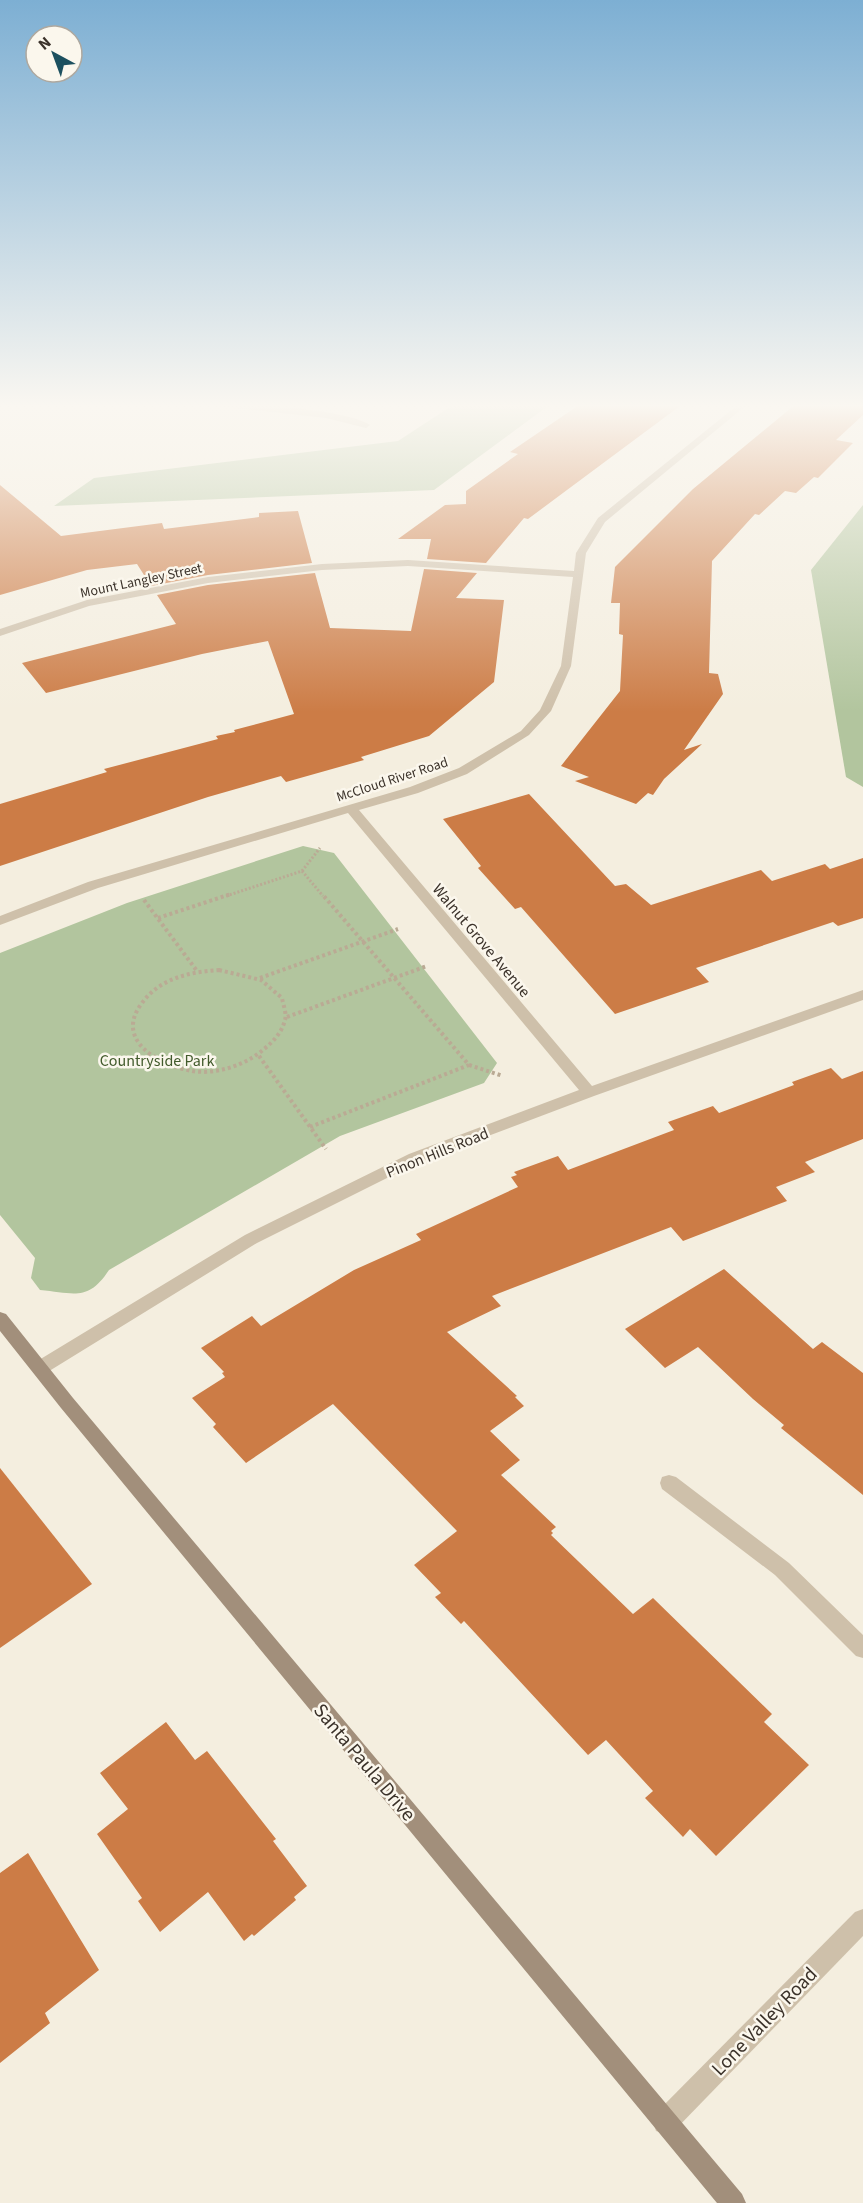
<svg xmlns="http://www.w3.org/2000/svg" width="863" height="2203" font-family="'Source Sans 3',sans-serif">
	<style>
		.green { fill: #b2c59e }
		.building { fill: #cc7c46 }
		.lines { fill: none; stroke-linecap: round; stroke-linejoin: round }
		.path-far1 { stroke: #baaa94; stroke-width: 3; stroke-dasharray: 2 2; stroke-linecap: butt }
		.path { stroke: #baaa94; stroke-width: 4; stroke-dasharray: 3 3; stroke-linecap: butt }
		.street { fill: #cec0aa; fill-rule: evenodd }
		.secondary { fill: #a28f7b; fill-rule: evenodd }
		.labels { text-anchor: middle; stroke-width: 5; stroke-linejoin: round; paint-order: stroke }
		.far-street-label { font-size: 14px; fill: #3b322a; stroke: #fbf7ed }
		.street-label { font-size: 16px; fill: #3b322a; stroke: #fbf7ed }
		.park-label { font-size: 16px; fill: #425b2c; stroke: #fbf7ed }
		.near-street-label { font-size: 20px; fill: #3b322a; stroke: #fbf7ed }
	</style>
	<rect width="100%" height="100%" fill="#f4eedf"/>
	<!-- green -->
	<g class="green">
		<polygon points="456,403 552,403 434,490 54,506 94,478 398,441"/>
		<polygon points="863,505 863,787 846,777 811,570"/>
		<path d="M303,846L334,853L497,1063L484,1083L340,1136L109,1270C88,1302 74,1293 40,1290L31,1278L35,1258L0,1215V953L127,903Z"/>
	</g>
	<!-- building -->
	<g class="building">
		<polygon points="582,403 684,403 528,519 524,518 486,563 427,559 431,539 398,539 445,505 466,504 466,491 518,454 510,452"/>
		<polygon points="797,403 863,403 863,415 836,440 853,443 818,478 814,477 796,493 785,491 759,515 755,514 712,561 709,673 718,674 723,694 684,750 702,744 664,779 653,795 648,793 636,804 575,781 589,777 561,766 620,691 623,635 619,634 620,603 611,603 615,567 693,489"/>
		<polygon points="0,485 61,536 162,523 164,529 259,517 259,513 298,511 312,563 208,575 151,586 137,564 87,570 0,595"/>
		<polygon points="424,569 477,573 456,598 504,600 494,682 429,736 361,757 364,760 286,782 281,776 208,797 0,866 0,804 107,772 104,769 218,739 216,736 235,732 234,730 294,714 268,641 202,654 46,693 22,663 176,624 157,595 208,585 315,573 330,628 411,631"/>
		<polygon points="529,794 615,886 626,884 651,905 761,870 772,881 825,864 830,869 863,858 863,918 838,926 833,922 696,968 709,982 615,1014 521,907 515,909 478,868 481,866 443,819"/>
		<polygon points="831,1068 842,1079 863,1071 863,1139 805,1162 815,1172 776,1187 787,1201 683,1241 671,1227 492,1296 501,1306 447,1332 517,1396 515,1397 524,1406 490,1431 520,1460 501,1475 556,1527 551,1531 553,1533 551,1535 633,1614 653,1598 772,1714 764,1722 809,1765 716,1856 690,1829 683,1837 645,1798 653,1791 606,1740 588,1755 464,1621 461,1624 435,1597 441,1593 414,1565 457,1531 333,1404 246,1463 213,1427 216,1424 192,1398 225,1377 222,1373 224,1372 201,1348 252,1316 261,1326 354,1270 421,1240 416,1234 518,1187 511,1177 517,1175 514,1172 558,1156 568,1170 674,1130 668,1122 713,1106 719,1113 794,1085 792,1082"/>
		<polygon points="724,1269 813,1349 822,1342 863,1373 863,1495 781,1428 784,1425 753,1399 698,1347 665,1368 625,1329"/>
		<polygon points="0,1468 92,1584 0,1648"/>
		<polygon points="166,1722 195,1760 207,1751 276,1839 273,1841 307,1886 294,1897 296,1900 254,1936 252,1934 244,1941 208,1892 160,1932 138,1901 142,1898 97,1834 128,1809 100,1773"/>
		<polygon points="28,1853 99,1970 45,2013 50,2023 0,2063 0,1873"/>
	</g>
	<g class="lines">
		<!-- path-far1 -->
		<g class="path-far1">
			<polyline points="302,871 320,848"/>
			<polyline points="226,896 302,871 323,896"/>
		</g>
		<!-- path -->
		<g class="path">
			<polyline points="144,900 197,971"/>
			<polyline points="158,918 231,894"/>
			<path d="M219,970L261,980L282,998C283,1004 287,1014 285,1020C282,1032 274,1041 264,1049C246,1065 216,1075 192,1071C160,1065 113,1041 142,1003C160,978 190,972 219,970Z"/>
			<polyline points="260,978 398,929"/>
			<polyline points="287,1017 427,966"/>
			<polyline points="259,1056 326,1149"/>
			<polyline points="469,1065 503,1076"/>
			<polyline points="310,1127 469,1065 322,894"/>
		</g>
		<!-- street -->
		<g class="street">
			<path d="M204,403C238,403 344,408 370,425L366,428L326,418L208,405Z"/>
			<polygon points="740,403 749,403 605,522 586,553 571,666 551,711 529,735 467,774 418,793 359,810 592,1086 863,990 863,1000 594,1096 419,1162 257,1243 46,1373 40,1375 34,1373 31,1368 34,1363 245,1235 409,1154 579,1090 348,813 98,888 0,925 0,916 88,882 410,787 459,768 521,731 540,710 561,666 573,577 408,566 322,570 208,583 89,606 0,636 0,629 87,600 208,577 322,564 408,560 574,571 576,553 598,518"/>
			<polygon points="669,1475 676,1477 789,1563 863,1635 863,1658 856,1656 775,1575 662,1489 660,1483 662,1477"/>
			<polygon points="863,1909 863,1936 674,2131 665,2134 656,2131 653,2122 656,2113 855,1912"/>
		</g>
		<!-- secondary -->
		<polygon class="secondary" points="0,1312 6,1314 73,1398 742,2194 746,2203 717,2203 61,1408 0,1331"/>
	</g>
	<!-- sky -->
	<linearGradient id="sky" x2="0" y2="1"><stop stop-color="#7dafd3"/><stop offset="0.57" stop-color="#faf7f1"/><stop offset="1" stop-color="#faf7f1" stop-opacity="0"/></linearGradient>
	<rect width="863" height="712" fill="url(#sky)"/>
	<g class="labels">
		<!-- far-street labels -->
		<g class="far-street-label">
			<text transform="translate(141 580) rotate(-12)" y="5">Mount Langley Street</text>
			<text transform="translate(392 779) rotate(-18)" y="5">McCloud River Road</text>
		</g>
		<!-- street labels -->
		<g class="street-label">
			<text transform="translate(482 940) rotate(50)" y="6">Walnut Grove Avenue</text>
			<text transform="translate(437 1152) rotate(-22)" y="6">Pinon Hills Road</text>
		</g>
		<!-- park labels -->
		<g class="park-label">
			<text x="157" y="1066">Countryside Park</text>
		</g>
		<!-- near-street labels -->
		<g class="near-street-label">
			<text transform="translate(365 1762) rotate(50)" y="7">Santa Paula Drive</text>
			<text transform="translate(764 2021) rotate(-46)" y="7">Lone Valley Road</text>
		</g>
	</g>
	<!-- north arrow -->
	<g transform="translate(54 54) rotate(319)"><circle r="28" fill="#fbf7ed" stroke="#aea89f" stroke-width="1.5"/>
	<path d="M0-4.5L10 22L0 15L-10 22Z" fill="#1c505f"/>
	<text y="-9" font-size="16" font-weight="bold" text-anchor="middle" fill="#3b322a">N</text>
	</g>
</svg>
